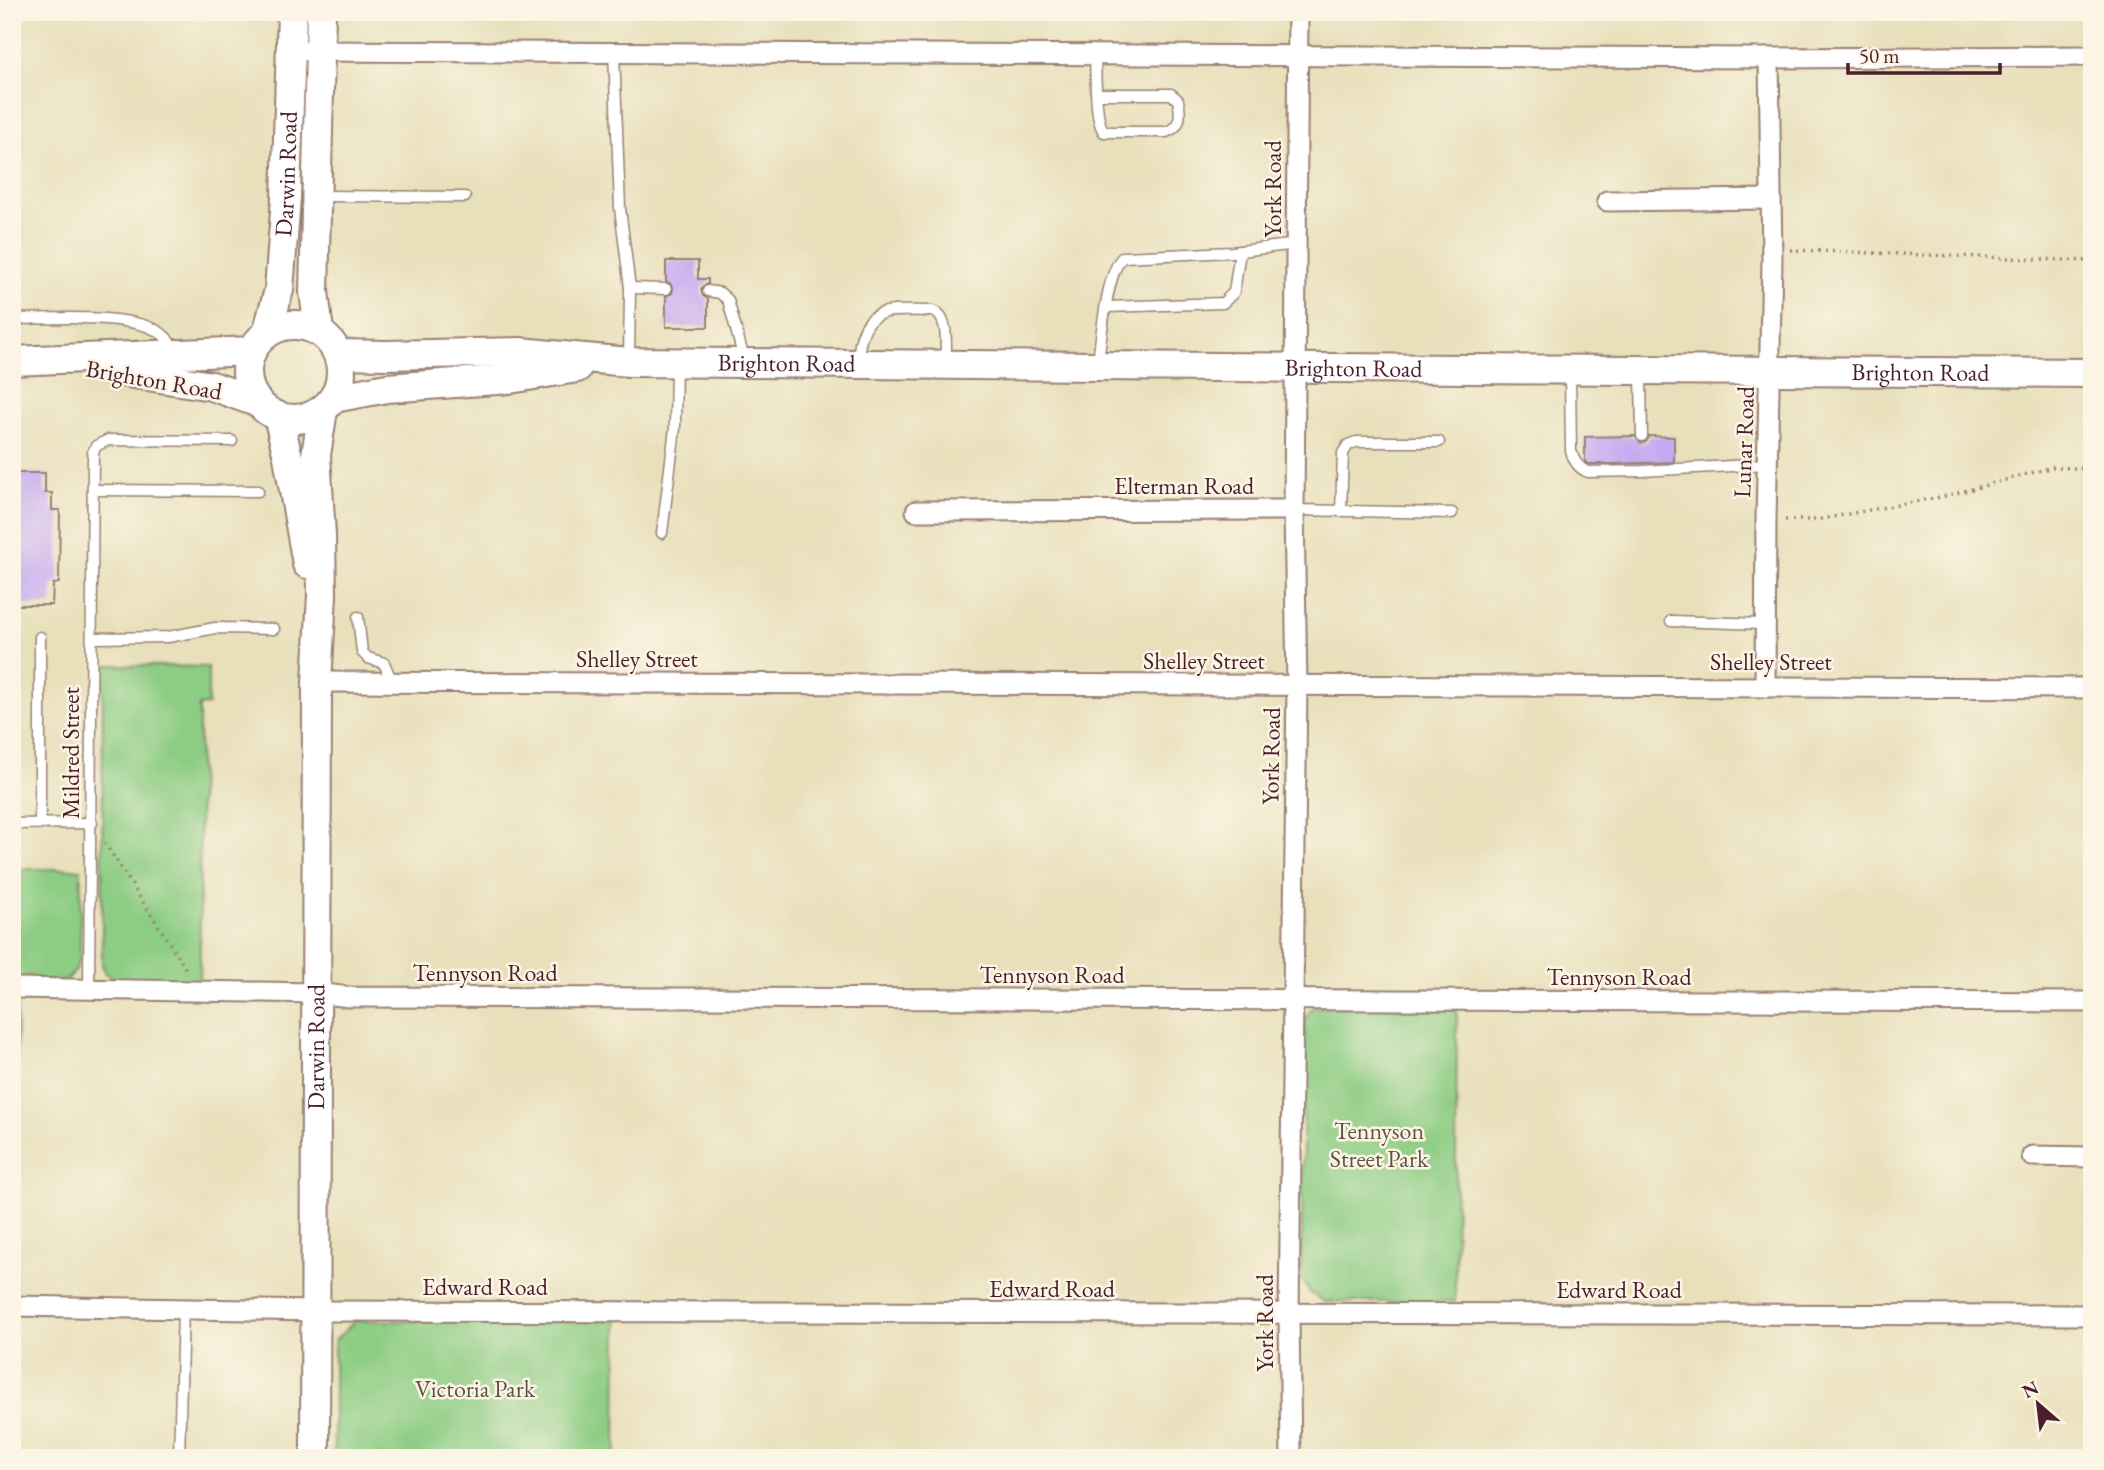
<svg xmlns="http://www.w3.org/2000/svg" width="2104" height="1470" font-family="'EB Garamond',serif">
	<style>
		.green { fill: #8ccc83; stroke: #6b7657; stroke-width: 2 }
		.building { fill: #c4a8f1 }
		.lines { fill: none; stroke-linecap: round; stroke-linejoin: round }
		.lane-casing { stroke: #998073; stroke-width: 13 }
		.street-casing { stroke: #998073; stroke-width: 23 }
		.secondary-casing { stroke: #998073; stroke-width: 32 }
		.path { stroke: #998073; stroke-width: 3.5; stroke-dasharray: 2 5; stroke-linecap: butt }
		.lane { stroke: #fff; stroke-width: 10 }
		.street { stroke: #fff; stroke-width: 19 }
		.secondary { stroke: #fff; stroke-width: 28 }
		.labels { text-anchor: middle; stroke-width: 5; stroke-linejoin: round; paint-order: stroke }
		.street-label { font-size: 24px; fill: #4a1f2b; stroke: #fcf5e5 }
		.park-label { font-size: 24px; fill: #5e5345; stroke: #fcf5e5 }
	</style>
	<rect width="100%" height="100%" fill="#fcf5e5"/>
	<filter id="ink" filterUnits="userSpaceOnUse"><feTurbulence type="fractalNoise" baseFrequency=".0143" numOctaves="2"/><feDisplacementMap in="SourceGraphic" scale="14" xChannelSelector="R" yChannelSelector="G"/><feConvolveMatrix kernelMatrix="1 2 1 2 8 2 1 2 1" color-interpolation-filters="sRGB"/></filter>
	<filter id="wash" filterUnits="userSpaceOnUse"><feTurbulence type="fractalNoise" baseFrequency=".00686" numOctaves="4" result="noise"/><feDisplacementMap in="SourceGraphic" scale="28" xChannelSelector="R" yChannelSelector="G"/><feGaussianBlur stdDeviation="1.57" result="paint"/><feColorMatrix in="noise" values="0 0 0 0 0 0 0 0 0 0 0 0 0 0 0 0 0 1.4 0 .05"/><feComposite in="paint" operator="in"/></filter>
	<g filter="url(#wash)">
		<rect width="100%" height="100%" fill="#e8e0bb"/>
		<!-- green -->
		<g class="green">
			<polygon points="103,665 208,667 208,705 199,706 200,984 115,981 105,972 102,965"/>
			<polygon points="12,869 81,869 80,959 75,972 65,981 12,983"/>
			<polygon points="12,1001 17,1001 14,1300 12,1300"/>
			<polygon points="1313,1007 1457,1007 1455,1302 1325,1302 1310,1293 1301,1278 1305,1018"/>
			<polygon points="617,1320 616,1458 334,1458 334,1341 355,1321"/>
		</g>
		<g id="blocks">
			<!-- building -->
			<g class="building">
				<polygon points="666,261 698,261 698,279 708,279 708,284 703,286 701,290 703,296 708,299 708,327 666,327 666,296 672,293 673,289 670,283 666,282"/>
				<polygon points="1635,436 1641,443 1646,442 1649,436 1674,437 1674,462 1612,464 1589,464 1585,462 1585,437"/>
				<polygon points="12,473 45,473 45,493 52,493 52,510 60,510 59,583 53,584 52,605 12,605"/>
			</g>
		</g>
	</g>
	<g filter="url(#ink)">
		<use href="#blocks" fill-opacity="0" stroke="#998073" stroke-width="2"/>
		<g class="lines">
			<defs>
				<g id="lane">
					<polyline points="614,52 620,208 630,288 629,358"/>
					<path d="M1095,54C1096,71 1094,120 1104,132H1166C1182,127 1181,114 1178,100L1171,94H1097"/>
					<polyline points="320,196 465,197"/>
					<polyline points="630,288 666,289"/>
					<polyline points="708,291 720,293 728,300 744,359"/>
					<polyline points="1107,307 1223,303 1234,292 1240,251"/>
					<path d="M12,319C49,319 134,312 162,334C168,338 171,345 174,352"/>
					<path d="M858,360C862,303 887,311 933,311C950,318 945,345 946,361"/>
					<path d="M1098,362C1101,339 1107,270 1123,257L1232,252L1297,244"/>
					<path d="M1570,373L1571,451C1574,461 1578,468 1588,472L1642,471L1767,464"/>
					<polyline points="1641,374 1642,436"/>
					<polyline points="93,490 258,491"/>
					<polyline points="1294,510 1452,513"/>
					<polyline points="1341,511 1343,453 1348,445 1356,442 1439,442"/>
					<polyline points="662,533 675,428 676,363"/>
					<polyline points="358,617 362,652 368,658 384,663 392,682"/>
					<polyline points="1671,621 1765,624"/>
					<polyline points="40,637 40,824"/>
					<polyline points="93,638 168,637 215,628 274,629"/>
					<polyline points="12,824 92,823"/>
					<polyline points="89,989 93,452 96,446 108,440 232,441"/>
					<polyline points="179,1458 183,1308"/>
				</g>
				<g id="street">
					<polyline points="308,51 1769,58 2092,56"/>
					<polyline points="1607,201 1771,199"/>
					<polyline points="916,511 1294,510"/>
					<polyline points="317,682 2092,688"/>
					<polyline points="1765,687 1766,520 1772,260 1769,58"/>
					<polyline points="12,988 316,993 350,997 2092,1002"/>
					<polyline points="2032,1156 2092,1157"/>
					<polyline points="12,1306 316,1311 2092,1315"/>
					<polyline points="1291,1458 1289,1314 1297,686 1294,510 1298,12"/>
				</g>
				<g id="secondary">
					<circle cx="294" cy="372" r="47"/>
					<polyline points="319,331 314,292 321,12"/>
					<path id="s1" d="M267,333L279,290L286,198L292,12"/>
					<path id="s2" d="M339,354L386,355L519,352L629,362C1117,365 1604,372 2092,373"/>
					<polyline points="12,361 252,351"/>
					<polyline points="108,370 212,386 259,403"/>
					<polyline points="334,398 387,388 510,379 577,368"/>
					<polyline points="278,416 288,457 307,564"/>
					<path id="s3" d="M315,1458L317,682L322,595L321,535L316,455L323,410"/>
				</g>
			</defs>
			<!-- lane casing -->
			<use href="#lane" class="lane-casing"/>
			<!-- street casing -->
			<use href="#street" class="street-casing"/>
			<!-- secondary casing -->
			<use href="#secondary" class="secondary-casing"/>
			<!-- path -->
			<g class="path">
				<polyline points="1790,250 2092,261"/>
				<polyline points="1785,520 1816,520 1946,496 2053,467 2092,469"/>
				<polyline points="105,843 188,972"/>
			</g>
			<!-- lane -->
			<use href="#lane" class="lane"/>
			<!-- street -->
			<use href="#street" class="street"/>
			<!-- secondary -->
			<use href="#secondary" class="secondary"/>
		</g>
	</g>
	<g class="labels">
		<!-- street labels -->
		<g class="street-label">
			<text dy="8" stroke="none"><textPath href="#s1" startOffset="161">Darwin Road</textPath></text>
			<text transform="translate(1273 189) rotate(-90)" y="8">York Road</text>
			<text dy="8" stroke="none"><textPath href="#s2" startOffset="448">Brighton Road</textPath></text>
			<text dy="8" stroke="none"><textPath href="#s2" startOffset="1015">Brighton Road</textPath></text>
			<text dy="8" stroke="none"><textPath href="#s2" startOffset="1582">Brighton Road</textPath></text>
			<text transform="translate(154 380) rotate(10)" y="8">Brighton Road</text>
			<text transform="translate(1744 442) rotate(-88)" y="8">Lunar Road</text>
			<text x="1184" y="494">Elterman Road</text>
			<text x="637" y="667">Shelley Street</text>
			<text x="1204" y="669">Shelley Street</text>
			<text x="1771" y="670">Shelley Street</text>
			<text transform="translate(71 753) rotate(-90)" y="8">Mildred Street</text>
			<text transform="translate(1271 756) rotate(-89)" y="8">York Road</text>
			<text x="485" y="981">Tennyson Road</text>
			<text x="1052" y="983">Tennyson Road</text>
			<text x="1619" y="985">Tennyson Road</text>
			<text dy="8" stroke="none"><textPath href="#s3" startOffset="411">Darwin Road</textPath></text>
			<text x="485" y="1295">Edward Road</text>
			<text x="1052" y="1297">Edward Road</text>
			<text x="1619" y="1298">Edward Road</text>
			<text transform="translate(1265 1323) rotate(-90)" y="8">York Road</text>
		</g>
		<!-- park labels -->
		<g class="park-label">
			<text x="1379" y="1139">Tennyson<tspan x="1379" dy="28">Street Park</tspan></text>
			<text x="475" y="1397">Victoria Park</text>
		</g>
	</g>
	<!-- margin -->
	<rect width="2104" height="1470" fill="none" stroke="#fcf5e5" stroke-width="42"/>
	<!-- north arrow -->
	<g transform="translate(2038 1404) rotate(332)" stroke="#fcf5e5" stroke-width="5" paint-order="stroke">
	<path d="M0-5L12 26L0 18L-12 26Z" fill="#4a1f2b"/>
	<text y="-10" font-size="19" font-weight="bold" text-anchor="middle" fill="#4a1f2b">N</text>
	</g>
	<!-- scale -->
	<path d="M1848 63v10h152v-10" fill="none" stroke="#4a1f2b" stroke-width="3.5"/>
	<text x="1859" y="63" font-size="21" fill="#4a1f2b" stroke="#fcf5e5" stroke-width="5" paint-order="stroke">50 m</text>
</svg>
